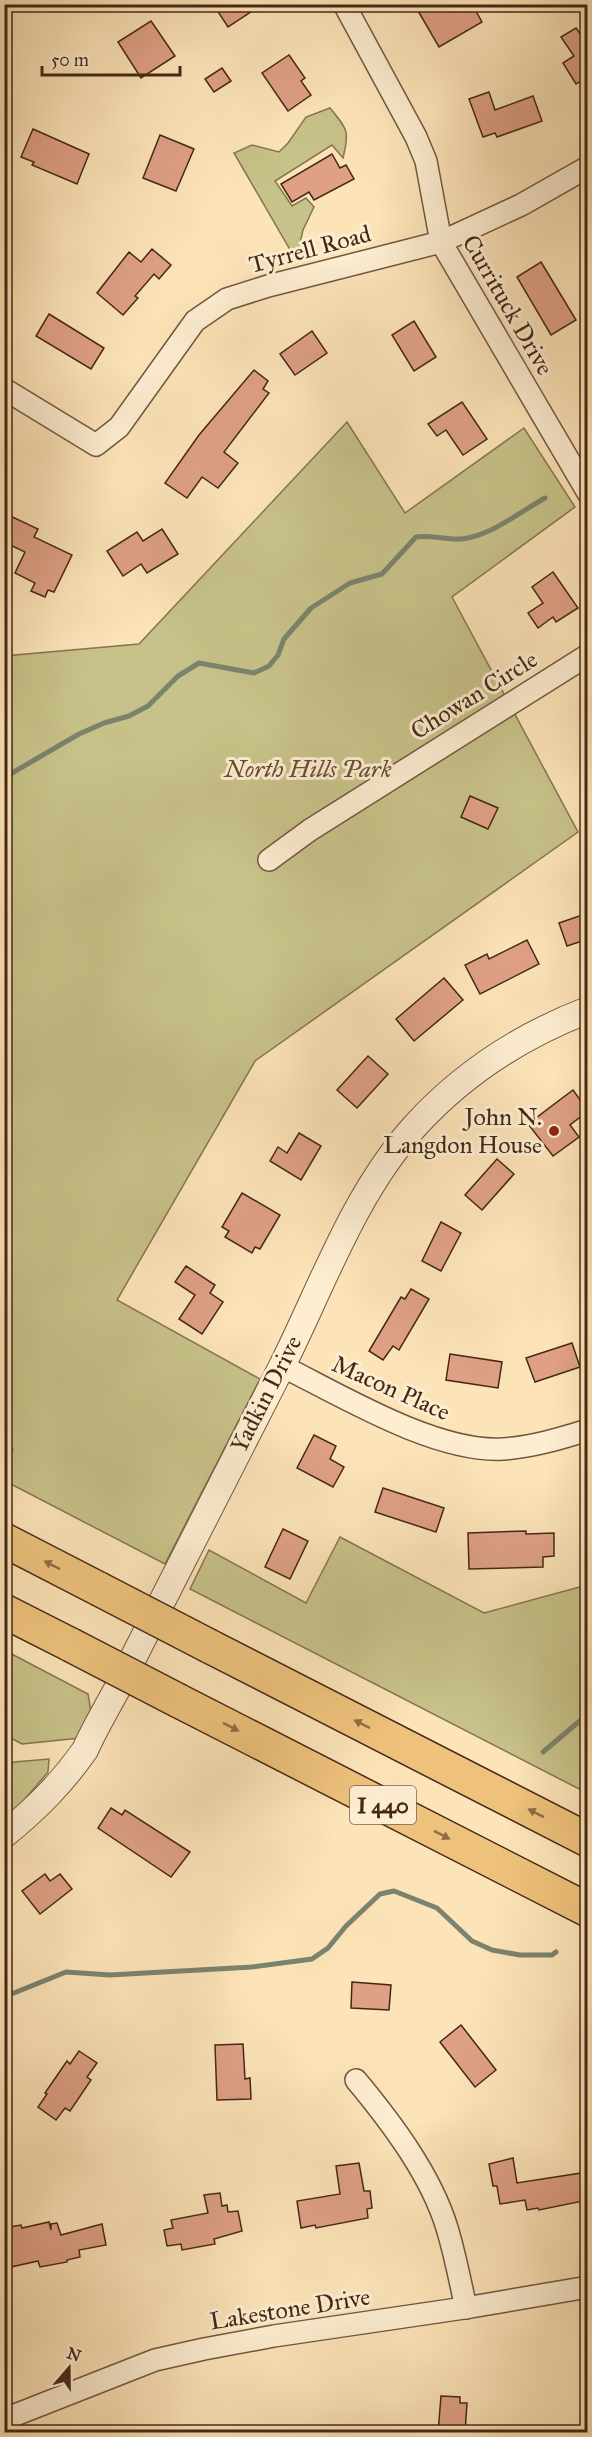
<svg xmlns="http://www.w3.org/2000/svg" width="592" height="2437" font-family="'IM FELL Great Primer',serif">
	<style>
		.green { fill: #c7c289; stroke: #867550; stroke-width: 1.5 }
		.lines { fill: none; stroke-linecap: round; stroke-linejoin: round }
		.stream { stroke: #7b836f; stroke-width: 5 }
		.building { fill: #dfa086; stroke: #442816; stroke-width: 1.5 }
		.minor-casing { stroke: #72573e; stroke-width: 24 }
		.tertiary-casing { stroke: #72573e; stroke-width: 28 }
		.motorway-casing { stroke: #442816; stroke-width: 36 }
		.minor { stroke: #fdedd1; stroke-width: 21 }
		.tertiary { stroke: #fdedd1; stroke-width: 26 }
		.motorway { stroke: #eec27c; stroke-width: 33 }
		.motorway-bridge-casing { stroke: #442816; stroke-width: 36; stroke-linecap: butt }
		.motorway-bridge { stroke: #eec27c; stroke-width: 33 }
		.oneway { fill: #906d44 }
		.poi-dot { fill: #8f2418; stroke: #fdedd1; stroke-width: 2 }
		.labels { text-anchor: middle; stroke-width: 6; stroke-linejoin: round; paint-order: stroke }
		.shield { fill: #fdedd1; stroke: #7c634e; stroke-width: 1.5 }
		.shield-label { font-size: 22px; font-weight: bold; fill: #442816 }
		.street-label { font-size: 24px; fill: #442816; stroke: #fdedd1 }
		.park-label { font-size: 24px; font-style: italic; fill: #654e33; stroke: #fdedd1 }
		.poi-label { font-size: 24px; fill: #442816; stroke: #fdedd1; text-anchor: end }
	</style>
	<rect width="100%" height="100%" fill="#fce4b8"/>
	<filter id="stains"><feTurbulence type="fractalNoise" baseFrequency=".00333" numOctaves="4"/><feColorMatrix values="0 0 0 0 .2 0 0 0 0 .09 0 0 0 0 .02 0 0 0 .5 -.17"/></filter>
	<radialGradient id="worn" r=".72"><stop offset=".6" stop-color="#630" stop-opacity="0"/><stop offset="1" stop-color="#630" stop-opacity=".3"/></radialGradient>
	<!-- green -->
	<g class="green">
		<path d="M330,108C347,129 350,130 343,158L332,145L275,181L292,206L306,198L314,207L303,230L296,260L234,153L252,145L279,152L288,143L306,117Z"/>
		<polygon points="347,422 405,513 524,428 575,507 452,597 578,832 255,1061 117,1300 260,1379 165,1564 5,1481 5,1466 13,1449 4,1444 4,656 139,644"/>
		<polygon points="340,1537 484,1613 587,1585 587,1793 190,1589 209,1550 306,1603"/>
		<polygon points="4,1650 88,1694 91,1712 80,1738 22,1744 5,1735"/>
		<polygon points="49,1759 48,1772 14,1812 5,1816 5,1766 14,1762"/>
	</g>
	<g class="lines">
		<!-- stream -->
		<g class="stream">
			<path d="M4,775L12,773L79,734L104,723L129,716L148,706L178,676L199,663L254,673L269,666L278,655L284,639L311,608L350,583L382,574L416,537C432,535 446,540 462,539C492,535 520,512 545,498"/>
			<polyline points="543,1752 588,1714"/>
			<polyline points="4,1997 66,1972 110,1975 252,1967 312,1959 328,1948 346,1926 380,1894 394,1891 437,1908 472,1941 492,1950 520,1955 552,1955 556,1952"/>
		</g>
	</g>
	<!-- building -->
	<g class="building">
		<polygon points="213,4 263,4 228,27"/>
		<polygon points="414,4 472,4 482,22 439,47"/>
		<polygon points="151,21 175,56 141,78 118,42"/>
		<polygon points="576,28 581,35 588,30 588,77 576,84 563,63 574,56 561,37"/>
		<polygon points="289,55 305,78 301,81 311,95 288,111 262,73"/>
		<polygon points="222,68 231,81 214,92 205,79"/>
		<polygon points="489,92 495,110 533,96 542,121 497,137 495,133 483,137 469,99"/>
		<polygon points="33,129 89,154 77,184 32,165 34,162 21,157"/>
		<polygon points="160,135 194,149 176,191 143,178"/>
		<polygon points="332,154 340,168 346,165 354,179 314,200 309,192 292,202 281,184"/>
		<polygon points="152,249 171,265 159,279 154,274 135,296 138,298 123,315 97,293 129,252 141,262"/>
		<polygon points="541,262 576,320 551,335 517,277"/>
		<polygon points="49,314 104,348 91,369 36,336"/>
		<polygon points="414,321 436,357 414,371 392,335"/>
		<polygon points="312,331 327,353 295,375 280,354"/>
		<polygon points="254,370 268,381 263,389 269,393 224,452 238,463 218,488 202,477 187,498 165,483 199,435"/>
		<polygon points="462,402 487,439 463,455 446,430 437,436 428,424"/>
		<polygon points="4,513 38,529 34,537 72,555 54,592 48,590 45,597 31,591 35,583 15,573 25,552 4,542"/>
		<polygon points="162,529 178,554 147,573 141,564 123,576 107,551 137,532 143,541"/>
		<polygon points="553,572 578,608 556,622 553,617 538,628 528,613 543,603 532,587"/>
		<polygon points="470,796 498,808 488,829 461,817"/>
		<polygon points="588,913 588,939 567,946 559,923"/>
		<polygon points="527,940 539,964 480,994 465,965 487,954 489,959"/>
		<polygon points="444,978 463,1000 414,1041 396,1019"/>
		<polygon points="368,1056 388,1074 357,1108 337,1090"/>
		<polygon points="573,1090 588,1111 570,1125 579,1137 553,1156 528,1124"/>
		<polygon points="299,1133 321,1146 301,1180 270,1161 278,1147 287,1153"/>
		<polygon points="497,1159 514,1174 482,1210 465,1195"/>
		<polygon points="242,1193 280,1215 260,1249 255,1247 252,1253 225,1237 229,1231 222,1227"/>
		<polygon points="441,1222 461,1233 441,1271 422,1261"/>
		<polygon points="186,1266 215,1285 210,1293 223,1302 202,1334 179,1319 195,1295 175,1282"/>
		<polygon points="411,1289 429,1299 399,1350 393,1346 383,1360 369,1351 401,1297 405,1299"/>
		<polygon points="572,1343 580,1367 535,1382 526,1358"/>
		<polygon points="450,1354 502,1362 498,1388 446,1380"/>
		<polygon points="314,1435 336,1446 330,1459 344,1467 333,1487 297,1468"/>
		<polygon points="383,1488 444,1508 436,1532 375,1512"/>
		<polygon points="283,1529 308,1541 290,1579 265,1567"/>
		<polygon points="526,1531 526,1534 554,1533 554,1556 543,1557 543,1567 469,1569 468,1533"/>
		<polygon points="111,1808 122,1815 125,1810 190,1852 171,1877 98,1828"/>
		<polygon points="45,1874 50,1881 60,1874 72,1889 40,1914 22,1891"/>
		<polygon points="352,1982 391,1985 389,2010 351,2008"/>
		<polygon points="461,2025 496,2070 475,2087 440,2042"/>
		<polygon points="243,2044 245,2079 250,2078 251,2099 217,2100 215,2045"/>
		<polygon points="79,2051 97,2063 87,2077 91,2080 70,2111 65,2108 56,2120 38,2107 47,2094 45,2093 67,2061 70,2064"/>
		<polygon points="513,2158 517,2183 588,2172 588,2200 539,2210 538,2208 527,2210 525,2200 500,2204 497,2186 493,2186 489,2164"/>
		<polygon points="359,2163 364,2191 370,2191 372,2208 367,2209 368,2218 316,2228 315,2225 301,2228 297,2201 340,2194 336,2166"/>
		<polygon points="220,2193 222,2206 227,2205 228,2212 238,2211 242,2231 214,2239 215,2244 182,2250 181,2244 167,2246 164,2230 173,2228 171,2220 208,2213 204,2195"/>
		<polygon points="49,2222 51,2230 51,2224 57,2223 61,2235 102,2224 106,2245 79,2250 80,2257 67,2260 67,2262 40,2267 38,2261 11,2267 7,2249 4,2250 4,2228 21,2225 22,2228"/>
		<polygon points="441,2396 460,2397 460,2403 467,2403 465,2433 438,2433"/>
	</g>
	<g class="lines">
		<defs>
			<g id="minor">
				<polyline points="344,4 416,137 426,161 441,242 588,493"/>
				<polyline points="4,389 96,445 119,427 195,321 227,299 268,286 441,242 521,205 588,167"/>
				<polyline points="269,860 310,830 588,655"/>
				<path d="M282,1366C342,1396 436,1453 503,1449C532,1447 559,1439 588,1430"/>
				<path d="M356,2080C391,2122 431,2175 447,2228C455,2254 460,2281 466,2308"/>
				<polyline points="10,2417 155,2360 204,2349 274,2336 471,2307 588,2287"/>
			</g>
			<path id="tertiary" d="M4,1835C37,1808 61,1784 85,1750C97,1723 113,1698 126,1672C177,1571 229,1470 281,1368C322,1287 352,1197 414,1127C463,1073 520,1036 588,1010"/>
			<g id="motorway">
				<polyline points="4,1540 99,1589"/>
				<polyline points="4,1611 71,1645"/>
				<polyline points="209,1646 588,1840"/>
				<polyline points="179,1701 588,1910"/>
			</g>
		</defs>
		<!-- minor casing -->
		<use href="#minor" class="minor-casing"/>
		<!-- tertiary casing -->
		<use href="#tertiary" class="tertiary-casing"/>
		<!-- motorway casing -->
		<use href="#motorway" class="motorway-casing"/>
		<!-- minor -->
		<use href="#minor" class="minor"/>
		<!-- tertiary -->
		<use href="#tertiary" class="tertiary"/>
		<!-- motorway -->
		<use href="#motorway" class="motorway"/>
		<defs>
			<g id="motorway-bridge">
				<polyline points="99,1589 209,1646"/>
				<polyline points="71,1645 179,1701"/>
			</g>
		</defs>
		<!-- motorway-bridge casing -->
		<use href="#motorway-bridge" class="motorway-bridge-casing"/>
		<!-- motorway-bridge -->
		<use href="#motorway-bridge" class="motorway-bridge"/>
	</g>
	<!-- one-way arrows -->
	<defs><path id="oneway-solid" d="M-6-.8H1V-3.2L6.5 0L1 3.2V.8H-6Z" transform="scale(1.5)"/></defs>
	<g class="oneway">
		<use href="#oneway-solid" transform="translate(52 1565) rotate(-153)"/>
		<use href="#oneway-solid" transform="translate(362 1724) rotate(-153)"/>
		<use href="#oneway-solid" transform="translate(231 1727) rotate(27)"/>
		<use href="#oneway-solid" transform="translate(536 1813) rotate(-153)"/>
		<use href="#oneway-solid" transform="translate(442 1835) rotate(27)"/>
	</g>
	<!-- markers -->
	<circle class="poi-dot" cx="554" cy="1131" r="6"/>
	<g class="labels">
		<!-- shield labels -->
		<rect class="shield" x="350" y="1786" width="66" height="38" rx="4.5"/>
		<g class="shield-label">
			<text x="383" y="1813">I 440</text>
		</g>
		<!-- street labels -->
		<g class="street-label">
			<text transform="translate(310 249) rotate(-15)" y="8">Tyrrell Road</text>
			<text transform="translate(508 305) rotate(60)" y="8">Currituck Drive</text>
			<text transform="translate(474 695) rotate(-32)" y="8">Chowan Circle</text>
			<text transform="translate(391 1388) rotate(24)" y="8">Macon Place</text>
			<text transform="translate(266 1394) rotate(-63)" y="8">Yadkin Drive</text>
			<text transform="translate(290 2309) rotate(-9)" y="8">Lakestone Drive</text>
		</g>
		<!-- park labels -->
		<g class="park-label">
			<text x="308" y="777">North Hills Park</text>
		</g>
		<!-- poi labels -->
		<g class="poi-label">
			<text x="542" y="1125">John N.<tspan x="542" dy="28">Langdon House</tspan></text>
		</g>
	</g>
	<!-- margin -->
	<rect width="592" height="2437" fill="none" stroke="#fce4b8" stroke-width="24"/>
	<rect x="6" y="6" width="580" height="2425" fill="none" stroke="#442816" stroke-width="3"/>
	<rect x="12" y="12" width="568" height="2413" fill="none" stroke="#442816" stroke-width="1.5"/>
	<!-- north arrow -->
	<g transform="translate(69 2368) rotate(20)" stroke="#fdedd1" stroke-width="4.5" paint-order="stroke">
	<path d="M0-4.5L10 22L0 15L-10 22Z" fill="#442816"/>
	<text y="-9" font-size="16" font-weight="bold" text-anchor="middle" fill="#442816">N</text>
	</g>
	<!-- scale -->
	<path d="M42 66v9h138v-9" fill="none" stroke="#442816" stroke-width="3"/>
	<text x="51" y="66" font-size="18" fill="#442816" stroke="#fdedd1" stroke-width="4.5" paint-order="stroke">50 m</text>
	<rect width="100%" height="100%" filter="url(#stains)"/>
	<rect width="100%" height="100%" fill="url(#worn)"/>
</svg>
